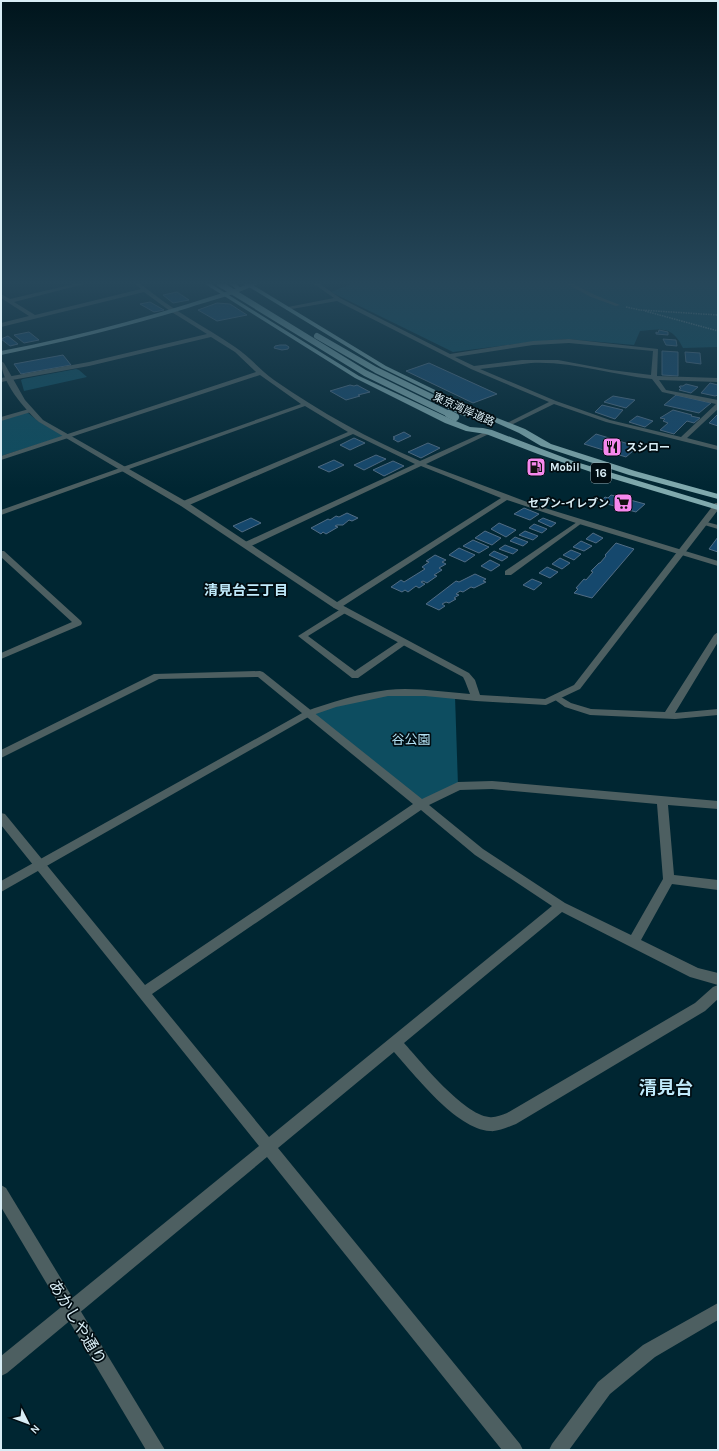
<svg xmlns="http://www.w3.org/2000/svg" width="719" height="1451" font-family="Karla,'Noto Sans JP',sans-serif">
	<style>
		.green { fill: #0d4d60 }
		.building { fill: #15486d; stroke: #516c84 }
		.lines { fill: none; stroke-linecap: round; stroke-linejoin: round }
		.path { stroke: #739099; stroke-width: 1.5; stroke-dasharray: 1.5 1; stroke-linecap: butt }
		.service { fill: #4d5f61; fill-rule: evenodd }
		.minor { fill: #4d5f61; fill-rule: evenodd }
		.tertiary { fill: #4d5f61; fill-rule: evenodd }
		.primary { fill: #789da1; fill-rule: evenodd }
		.trunk { fill: #80aaae; fill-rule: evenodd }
		.trunk-bridge-far1 { stroke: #80aaae; stroke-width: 6 }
		.trunk-bridge { stroke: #80aaae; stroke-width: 8 }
		.labels { text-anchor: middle; stroke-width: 3.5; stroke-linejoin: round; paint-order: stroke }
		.far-street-label { font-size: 11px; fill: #d8edf5; stroke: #010d12 }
		.far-poi-label { font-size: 11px; font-weight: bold; fill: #d8edf5; stroke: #010d12; text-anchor: start }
		.shield { fill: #010d12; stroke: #98aab1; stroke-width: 1 }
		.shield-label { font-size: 12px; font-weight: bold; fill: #d8edf5 }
		.park-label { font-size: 13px; fill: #b4e2f4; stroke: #010d12 }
		.neighbourhood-label { font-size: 14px; font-weight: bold; fill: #c0eafb; stroke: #010d12 }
		.near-street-label { font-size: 16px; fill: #d8edf5; stroke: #010d12 }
		.near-quarter-label { font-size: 18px; font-weight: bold; fill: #c0eafb; stroke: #010d12 }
	</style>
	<rect width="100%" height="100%" fill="#002632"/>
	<!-- green -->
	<g class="green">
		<path d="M351,284H718V347L683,348C672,326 663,329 640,331L634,345L567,339L531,342L453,352L331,292Z"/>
		<polygon points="76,369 79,370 87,377 24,391 21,380 23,379"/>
		<polygon points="27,412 38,421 64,436 1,456 1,420"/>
		<polygon points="388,693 455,696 458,786 422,804 307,714"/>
	</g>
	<!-- building -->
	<g class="building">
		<polygon points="177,292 189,300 173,303 163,295"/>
		<polygon points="150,302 164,310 154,312 140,304"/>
		<polygon points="217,303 230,304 247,315 217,321 198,310"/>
		<polygon points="659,330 668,332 668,335 656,334 656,332 658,333"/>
		<polygon points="29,332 39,340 24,343 14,335"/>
		<polygon points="8,336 18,344 10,346 1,339"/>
		<polygon points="663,339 676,340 677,346 666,345"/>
		<polygon points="280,345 286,345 289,347 288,349 282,350 274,348 275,346"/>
		<polygon points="662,351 678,352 678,376 662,375"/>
		<polygon points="685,352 700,353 701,364 686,362"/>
		<polygon points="63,355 71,365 21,374 14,364"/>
		<polygon points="429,363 497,394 473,403 406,371"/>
		<polygon points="710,383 718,385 718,395 715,396 701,393"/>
		<polygon points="686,384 698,387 691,393 679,390 681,388 679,387 680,386 683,386"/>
		<polygon points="350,385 354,386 357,385 370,392 358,395 360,396 346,400 330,391"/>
		<polygon points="676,395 711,403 699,413 664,405"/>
		<polygon points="613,396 635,400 626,408 604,402"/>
		<polygon points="602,405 623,410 615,419 595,412"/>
		<polygon points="673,410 692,415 691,416 700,418 694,423 687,421 674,434 660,430 668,423 663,421 665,419 660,418"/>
		<polygon points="718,414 718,426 709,423"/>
		<polygon points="637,416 653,421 645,427 629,422"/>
		<polygon points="404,432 411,436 398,442 393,439 395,438 393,437"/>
		<polygon points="596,434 632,445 627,449 633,451 626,457 584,444"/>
		<polygon points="354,438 365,443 350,450 340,445"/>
		<polygon points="428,443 440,448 421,458 408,452"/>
		<polygon points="376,455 386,459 364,470 354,465"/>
		<polygon points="334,460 344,465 329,472 318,467"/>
		<polygon points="393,461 404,466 384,476 373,470"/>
		<polygon points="611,495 619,497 645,504 636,512 600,502 605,497 608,498"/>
		<polygon points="524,508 539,514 530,520 514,514"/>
		<polygon points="347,513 358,518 352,521 349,520 343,525 337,525 335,526 338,527 326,534 323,532 321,534 311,528 328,519 330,520 336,516 339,517"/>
		<polygon points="251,518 261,523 242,532 233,526"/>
		<polygon points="543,518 556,523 551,527 538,521"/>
		<polygon points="499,523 516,530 506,537 491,529"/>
		<polygon points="534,524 547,529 542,533 529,528"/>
		<polygon points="485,531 501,538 492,545 475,538"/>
		<polygon points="525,531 538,536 533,540 519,535"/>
		<polygon points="593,533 603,538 596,543 586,539"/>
		<polygon points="515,537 528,542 523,546 510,541"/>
		<polygon points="718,537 718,552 709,549"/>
		<polygon points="473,540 489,547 479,553 463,546"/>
		<polygon points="581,541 592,546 584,551 573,547"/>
		<polygon points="616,543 634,549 592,598 574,593 578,589 576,588 584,579 586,580 593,572 591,571 599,563 600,563 606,556 605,555"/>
		<polygon points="505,545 518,550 513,554 499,549"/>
		<polygon points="459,548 475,555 465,562 449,555"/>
		<polygon points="571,550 581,554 574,560 563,555"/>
		<polygon points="494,551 508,557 502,561 489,555"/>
		<polygon points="435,555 446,560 442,562 446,564 439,568 442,570 434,575 437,576 427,583 423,581 421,582 425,584 419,588 416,586 408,592 405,590 402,592 391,587 401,580 404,582 425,569 422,567 429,562 426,561"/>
		<polygon points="560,558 570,563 562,569 552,564"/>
		<polygon points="490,560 500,565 491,571 481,566"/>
		<polygon points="547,567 558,572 550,578 539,573"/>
		<polygon points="475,574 486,579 483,581 486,582 474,588 471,587 463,592 460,591 456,594 459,595 454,598 456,599 449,603 446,602 442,604 445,606 439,610 426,604 456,581 459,582"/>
		<polygon points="532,579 542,583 534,590 523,585"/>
	</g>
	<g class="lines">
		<!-- path -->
		<g class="path">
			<polyline points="626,307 640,310 718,315"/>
			<polyline points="645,311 718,331"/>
		</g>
		<!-- service -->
		<g class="service">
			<polygon points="567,284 573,284 595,295 620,305 616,306 591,297"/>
			<polygon points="580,520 582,521 582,523 511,575 505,575 505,571"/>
			<polygon points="703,521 718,525 718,529 701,524 700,523"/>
		</g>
		<!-- minor -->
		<g class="minor">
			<path d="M74,284H84L14,302L35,315L141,289L136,284H141C170,309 204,326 235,347C249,356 260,370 274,380C320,412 369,439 420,461L487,431H491V433L426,464L535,505L718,561V566L576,523L507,500L340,608H334L333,606L334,604L501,498L421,466L249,547H243V543L415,464L353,434L187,506H181V502L348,432L305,406L1,515V510L301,404L260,375L1,460V456L256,372L235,352L211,337L89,366L1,382V378L89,362L207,334L170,311L144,292L1,327V323L29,316L1,298V294L10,299Z"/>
			<path d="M314,284H320L340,298L450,354L533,341L569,339L658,349L657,376L718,378V382L659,380L666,390L718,400V409L687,438L718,446V450L606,422L554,404L509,426H505V424L549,402L471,369L337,301L286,310V308L288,307L334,298ZM569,343L653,351L651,375L611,370L558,360H522L474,366L455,357L533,345ZM531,363C572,361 612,375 652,379L662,392L716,404L681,437L610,420L556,401L480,369Z"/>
			<polygon points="29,409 31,410 31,412 1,421 1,417"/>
			<polygon points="1,551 4,551 81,621 82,623 81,625 1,659 1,653 72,622 1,557"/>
			<polygon points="344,607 347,608 348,610 347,612 308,636 355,671 401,640 404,639 409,642 358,678 352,678 298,636"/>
			<polygon points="718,632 718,642 675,713 718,709 718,715 675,719 590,715 565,707 551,697 556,694 571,703 591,709 665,712 714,635"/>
			<path d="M260,671L263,672L422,799L458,782L492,781L718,801V809L668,805L674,875L718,880V890L672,884L641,940L698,968L718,973V985L690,977L562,912L404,1043C422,1063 463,1114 489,1117C495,1118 501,1115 507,1113L695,1003L713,987L718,985V999L705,1011L516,1124C508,1127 498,1132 490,1131C456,1129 415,1075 394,1052L278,1148L520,1444L523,1450H502L267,1157L7,1373L1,1376V1356L259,1146L1,825V813L5,814L145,985L413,804L258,677L159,679L1,758V750L154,674ZM492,789L657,804L663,879L631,935L565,903L483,849L429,805L460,790ZM421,810L475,855L552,906L269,1137L152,994Z"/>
			<polygon points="718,1303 718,1320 655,1357 610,1394 569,1450 549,1450 552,1444 598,1382 643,1345"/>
		</g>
		<!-- tertiary -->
		<g class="tertiary">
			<path d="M1,361L4,363L25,400L43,420L187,502L340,604L469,673L475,680L480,695L545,699L574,685L715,503H718V510L580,689L546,705L476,701L425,696H388L336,707L310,716L1,892V881L304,712C331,702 358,694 387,690C414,687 443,692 470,694L465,681L463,677L334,608L181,506L39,422C24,409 1,381 1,361Z"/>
			<polygon points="1,1185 6,1188 165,1450 146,1450 1,1207"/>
		</g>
		<!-- primary -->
		<path class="primary" d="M249,284H257C239,294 209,301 188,308C126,327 64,342 1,355V351C85,335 168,312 249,284Z"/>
		<!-- trunk -->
		<g class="trunk">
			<polygon points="205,284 211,284 359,376 451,419 470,427 483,428 492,430 573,461 718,505 718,510 597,474 538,454 486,434 466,431 445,423 355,378"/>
			<polygon points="230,284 236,284 242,289 237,290"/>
			<polygon points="244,284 251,284 386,366 474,409 525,429 551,444 635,471 718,494 718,499 629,475 541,446 519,433 470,411 382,368"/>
		</g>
		<!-- trunk-bridge-far1 -->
		<g class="trunk-bridge-far1">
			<polyline points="220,284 365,373 451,415"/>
			<polyline points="317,336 376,370 464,413"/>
		</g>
		<!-- trunk-bridge -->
		<polyline class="trunk-bridge" points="449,414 455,417"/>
	</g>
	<!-- sky -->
	<linearGradient id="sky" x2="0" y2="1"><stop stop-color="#00151c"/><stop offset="0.58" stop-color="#26475a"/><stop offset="1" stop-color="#26475a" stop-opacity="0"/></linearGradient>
	<rect width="719" height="488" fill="url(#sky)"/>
	<!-- icons -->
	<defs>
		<symbol id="restaurant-square" viewBox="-11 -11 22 22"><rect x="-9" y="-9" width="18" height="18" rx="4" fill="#f688ed" stroke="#010d12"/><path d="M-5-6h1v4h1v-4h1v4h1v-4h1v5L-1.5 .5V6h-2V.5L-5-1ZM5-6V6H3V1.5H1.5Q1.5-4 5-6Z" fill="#111"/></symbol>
		<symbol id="fuel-square" viewBox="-11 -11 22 22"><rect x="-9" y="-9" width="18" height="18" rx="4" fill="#f688ed" stroke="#010d12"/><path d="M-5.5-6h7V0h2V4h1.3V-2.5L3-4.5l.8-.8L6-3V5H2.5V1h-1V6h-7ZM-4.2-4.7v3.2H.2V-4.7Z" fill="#111"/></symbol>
		<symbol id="supermarket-square" viewBox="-11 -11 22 22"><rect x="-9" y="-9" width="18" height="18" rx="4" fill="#f688ed" stroke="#010d12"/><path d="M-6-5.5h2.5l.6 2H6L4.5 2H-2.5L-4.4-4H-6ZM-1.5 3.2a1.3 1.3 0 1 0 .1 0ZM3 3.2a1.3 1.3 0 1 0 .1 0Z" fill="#111"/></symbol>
	</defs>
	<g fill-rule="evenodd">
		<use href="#restaurant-square" x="601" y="436" width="22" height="22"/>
		<use href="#fuel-square" x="525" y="456" width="22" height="22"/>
		<use href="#supermarket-square" x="612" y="492" width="22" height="22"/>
	</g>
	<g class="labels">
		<!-- far-street labels -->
		<g class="far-street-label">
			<text transform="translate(464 409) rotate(24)" y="4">東京湾岸道路</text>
		</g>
		<!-- far-poi labels -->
		<g class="far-poi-label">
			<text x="626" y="451">スシロー</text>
			<text x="550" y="471">Mobil</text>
			<text x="609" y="507" text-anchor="end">セブン-イレブン</text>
		</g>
		<!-- shield labels -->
		<rect class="shield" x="591" y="463" width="20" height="20" rx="3"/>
		<g class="shield-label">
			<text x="601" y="477">16</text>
		</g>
		<!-- park labels -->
		<g class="park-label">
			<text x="411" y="744">谷公園</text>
		</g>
		<!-- neighbourhood labels -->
		<g class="neighbourhood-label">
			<text x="246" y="595">清見台三丁目</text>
		</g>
		<!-- near-street labels -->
		<g class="near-street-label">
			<text transform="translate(78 1322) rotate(59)" y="6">あかしや通り</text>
		</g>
		<!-- near-quarter labels -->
		<g class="near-quarter-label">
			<text x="666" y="1094">清見台</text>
		</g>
	</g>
	<!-- border -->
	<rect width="719" height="1451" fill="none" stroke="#d8edf5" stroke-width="4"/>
	<!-- north arrow -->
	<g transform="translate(28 1423) rotate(132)" stroke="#010d12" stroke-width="3" paint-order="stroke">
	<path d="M0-3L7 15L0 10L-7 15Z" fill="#d8edf5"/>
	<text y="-6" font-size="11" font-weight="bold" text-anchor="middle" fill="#d8edf5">N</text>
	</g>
</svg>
